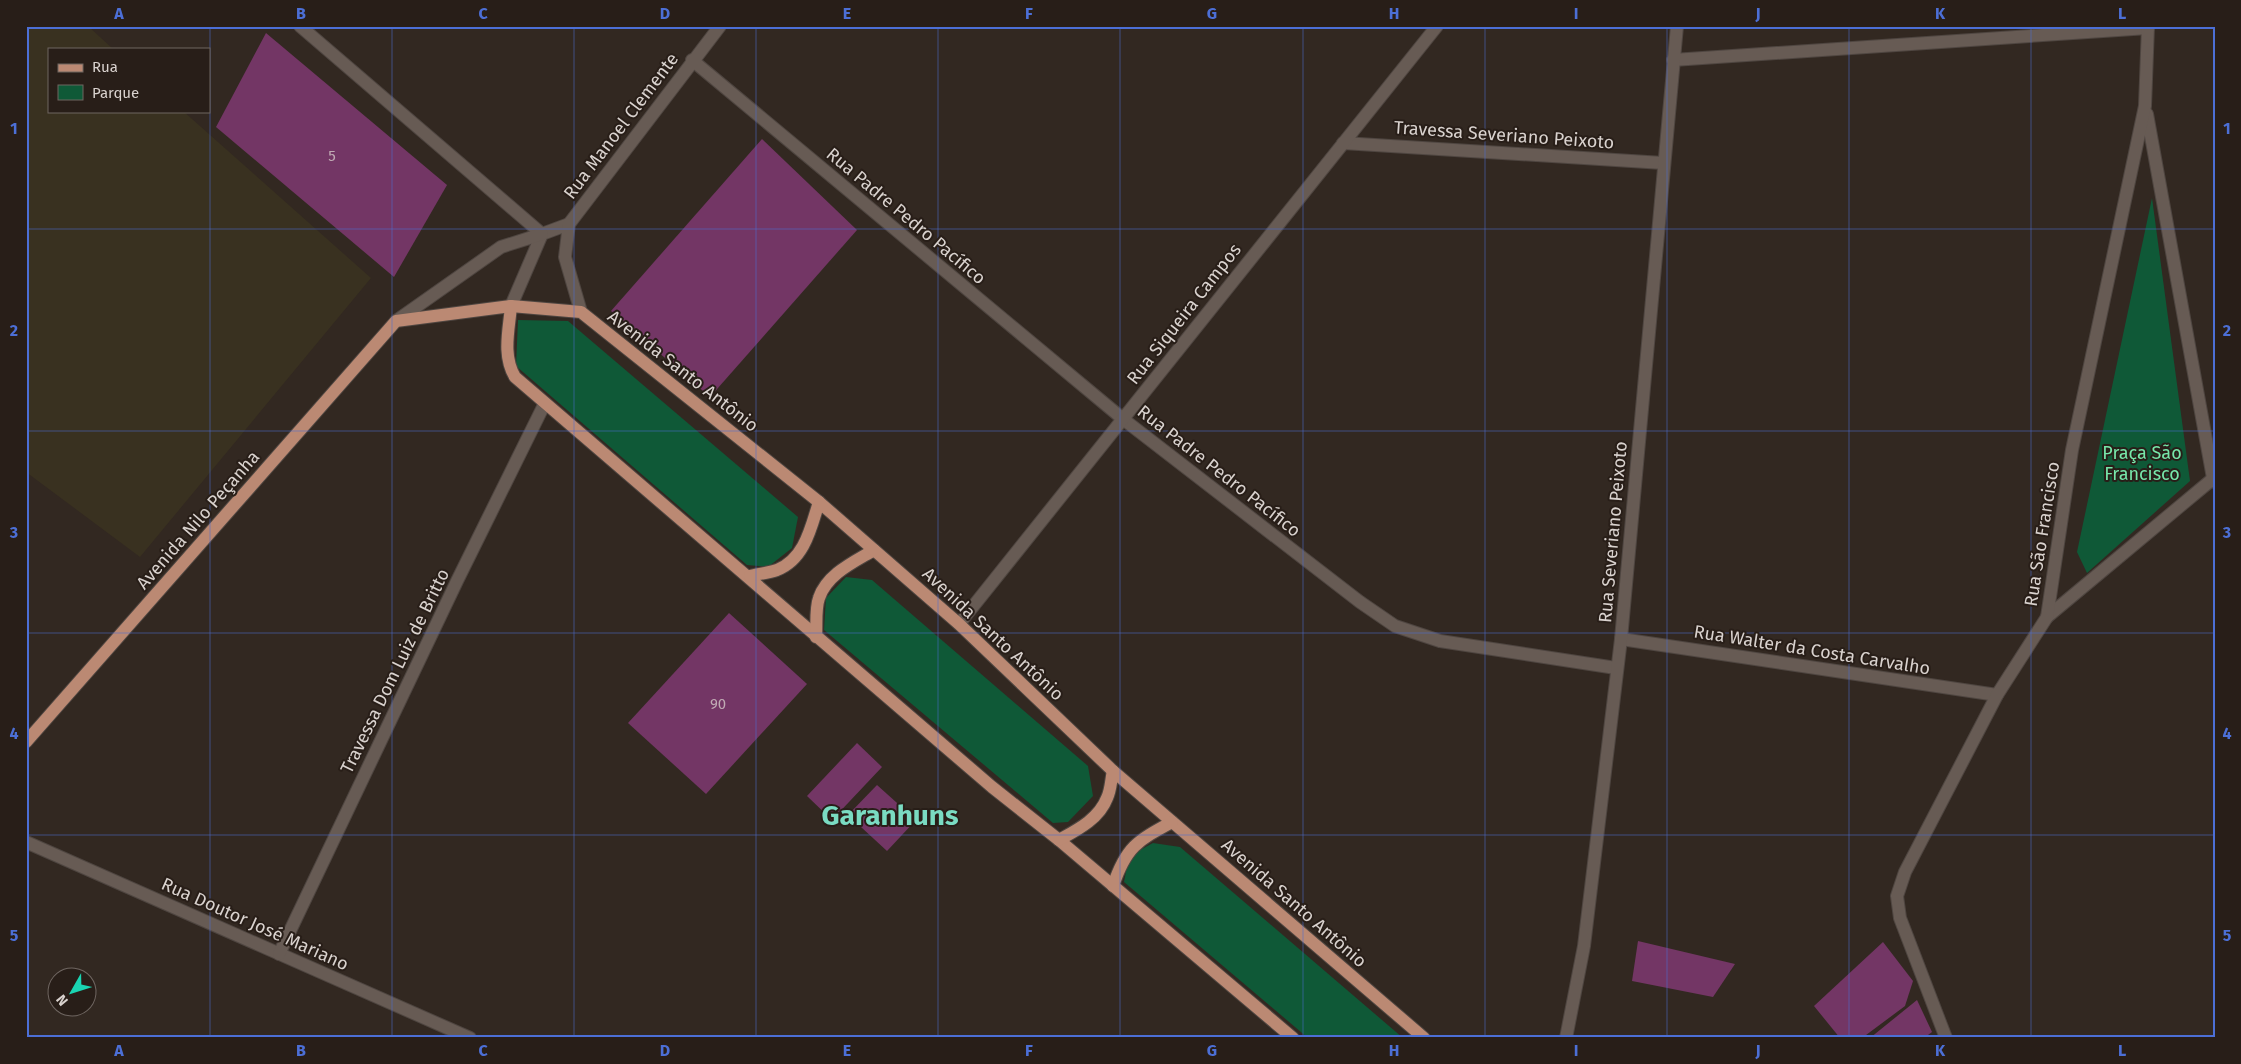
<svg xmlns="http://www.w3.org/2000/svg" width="2241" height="1064" font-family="'Fira Sans',sans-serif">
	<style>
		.education { fill: #393120 }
		.green { fill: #0f5937 }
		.building { fill: #733665 }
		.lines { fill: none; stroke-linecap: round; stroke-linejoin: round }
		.minor-casing { stroke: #4f4641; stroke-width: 14 }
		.major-casing { stroke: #4f4641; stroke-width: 14 }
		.minor { stroke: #675b54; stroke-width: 12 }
		.major { stroke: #bb8973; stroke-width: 12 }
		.grid { fill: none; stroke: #4c6fd6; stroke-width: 1; stroke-opacity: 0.55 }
		.labels { text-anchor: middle; stroke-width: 4; stroke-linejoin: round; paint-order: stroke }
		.number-label { font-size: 15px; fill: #c0abb4 }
		.street-label { font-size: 18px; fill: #d9d2ce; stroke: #281e18 }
		.park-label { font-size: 18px; fill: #77e7aa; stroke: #281e18 }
		.town-label { font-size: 28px; font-weight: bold; fill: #7adbc2; stroke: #281e18 }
		.neatline { fill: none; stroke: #4c6fd6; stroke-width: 2 }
		.grid-label { font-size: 16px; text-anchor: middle; font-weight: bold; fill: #4c6fd6 }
	</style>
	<rect width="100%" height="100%" fill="#322821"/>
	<!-- education -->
	<polygon class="education" points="26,26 88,26 113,49 49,49 49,111 183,111 371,278 140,557 26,472"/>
	<!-- green -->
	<g class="green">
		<polygon points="2152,198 2190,481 2087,573 2077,552"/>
		<polygon points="518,320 568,321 798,517 792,548 768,567 747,565 516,366"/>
		<polygon points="846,577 872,580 1088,766 1093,796 1068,822 1053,823 824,630 826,598"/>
		<polygon points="1153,843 1180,847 1403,1038 1308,1038 1124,882 1129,856"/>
	</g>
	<!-- building -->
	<g class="building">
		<polygon points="266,33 447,185 394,277 216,127"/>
		<polygon points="762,139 857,230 710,397 611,311"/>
		<polygon points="729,613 807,684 706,794 628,723"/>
		<polygon points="857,743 882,767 832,820 807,796"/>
		<polygon points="877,785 916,820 887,851 848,815"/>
		<polygon points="1638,941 1735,964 1713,997 1632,981"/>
		<polygon points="1883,942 1913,981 1905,1006 1862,1038 1840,1038 1814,1006"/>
		<polygon points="1917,1000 1932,1032 1924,1038 1870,1038"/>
	</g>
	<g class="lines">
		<defs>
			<g id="minor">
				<polyline points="300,26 542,234"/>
				<polyline points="692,60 1123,419 1360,602 1395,626 1440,641 1616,668"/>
				<polyline points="1673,60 2148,28"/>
				<polyline points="2147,114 2213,478 2215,482"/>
				<polyline points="1343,143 1663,163"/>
				<polyline points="511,306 542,234 569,224"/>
				<polyline points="581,312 565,257 569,224 720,26"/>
				<polyline points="396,321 501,247 542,234"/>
				<polyline points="2047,617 2215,477"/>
				<polyline points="959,624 1437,26"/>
				<polyline points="1621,639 1997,695"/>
				<polyline points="26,842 470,1038"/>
				<polyline points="279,954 457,581 545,403"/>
				<polyline points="1566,1038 1584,946 1621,639 1677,26"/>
				<polyline points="1946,1038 1900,918 1897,896 1905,872 1997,695 2047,617 2072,450 2145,106 2148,26"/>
			</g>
			<g id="major">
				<path d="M511,306C509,330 502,355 515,377L992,787L1059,840L1293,1038"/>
				<path d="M750,576C758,574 768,573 777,570C805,559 811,527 819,502"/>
				<path d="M816,637C817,625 815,609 819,598C827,574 854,562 874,550"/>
				<polyline points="26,742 396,321 511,306 581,312 819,502 959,624 1113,771 1424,1038"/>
				<path d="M1059,840C1077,830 1099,819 1107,798C1111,790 1111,779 1113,771"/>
				<path d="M1113,886C1126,847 1137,841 1172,822"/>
			</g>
		</defs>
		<!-- minor casing -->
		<use href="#minor" class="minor-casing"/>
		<!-- major casing -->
		<use href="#major" class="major-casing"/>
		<!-- minor -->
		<use href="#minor" class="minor"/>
		<!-- major -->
		<use href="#major" class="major"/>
	</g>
	<!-- grid -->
	<path class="grid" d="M210,26V1038M392,26V1038M574,26V1038M756,26V1038M938,26V1038M1120,26V1038M1303,26V1038M1485,26V1038M1667,26V1038M1849,26V1038M2031,26V1038M26,229H2215M26,431H2215M26,633H2215M26,835H2215"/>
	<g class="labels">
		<!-- number labels -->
		<g class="number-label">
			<text x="332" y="161">5</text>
			<text x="718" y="709">90</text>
		</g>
		<!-- street labels -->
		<g class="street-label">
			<text transform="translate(621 126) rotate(-53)" y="6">Rua Manoel Clemente</text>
			<text transform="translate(1504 135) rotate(4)" y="6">Travessa Severiano Peixoto</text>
			<text transform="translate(906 216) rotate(40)" y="6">Rua Padre Pedro Pacífico</text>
			<text transform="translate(1184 314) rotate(-52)" y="6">Rua Siqueira Campos</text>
			<text transform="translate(683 371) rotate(38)" y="6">Avenida Santo Antônio</text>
			<text transform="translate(1219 471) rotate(38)" y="6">Rua Padre Pedro Pacífico</text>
			<text transform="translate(198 520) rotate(-49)" y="6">Avenida Nilo Peçanha</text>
			<text transform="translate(1613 532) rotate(-85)" y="6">Rua Severiano Peixoto</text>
			<text transform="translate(2042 534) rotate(-81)" y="6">Rua São Francisco</text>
			<text transform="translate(993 634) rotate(43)" y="6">Avenida Santo Antônio</text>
			<text transform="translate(1812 650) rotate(9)" y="6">Rua Walter da Costa Carvalho</text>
			<text transform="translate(395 671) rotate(-64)" y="6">Travessa Dom Luiz de Britto</text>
			<text transform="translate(1294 903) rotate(41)" y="6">Avenida Santo Antônio</text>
			<text transform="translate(255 924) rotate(24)" y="6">Rua Doutor José Mariano</text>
		</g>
		<!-- park labels -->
		<g class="park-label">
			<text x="2142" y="459">Praça São<tspan x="2142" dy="21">Francisco</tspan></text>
		</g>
		<!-- town labels -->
		<g class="town-label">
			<text x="890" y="825">Garanhuns</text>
		</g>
	</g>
	<!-- border -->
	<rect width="2241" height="1064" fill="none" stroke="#281e18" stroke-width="55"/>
	<!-- legend -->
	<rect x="48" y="48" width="162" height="65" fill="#281e18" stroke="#6f6661"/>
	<rect x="58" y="64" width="25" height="8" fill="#bb8973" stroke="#6f6661"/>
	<text x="92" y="72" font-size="15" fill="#d9d2ce">Rua</text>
	<rect x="58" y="85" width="25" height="15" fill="#0f5937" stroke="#6f6661"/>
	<text x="92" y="98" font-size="15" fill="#d9d2ce">Parque</text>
	<!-- north arrow -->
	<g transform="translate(72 992) rotate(231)"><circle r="24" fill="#281e18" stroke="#6f6661"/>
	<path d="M0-4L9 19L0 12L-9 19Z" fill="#1ad5b2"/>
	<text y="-8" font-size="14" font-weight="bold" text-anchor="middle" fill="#d9d2ce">N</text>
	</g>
	<rect x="28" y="28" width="2186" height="1008" class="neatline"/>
	<g class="grid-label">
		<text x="119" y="19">A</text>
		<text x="301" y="19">B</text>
		<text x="483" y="19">C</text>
		<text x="665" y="19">D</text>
		<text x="847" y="19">E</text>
		<text x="1029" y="19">F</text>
		<text x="1212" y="19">G</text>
		<text x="1394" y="19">H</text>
		<text x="1576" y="19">I</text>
		<text x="1758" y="19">J</text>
		<text x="1940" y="19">K</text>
		<text x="2122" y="19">L</text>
		<text x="14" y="134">1</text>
		<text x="2227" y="134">1</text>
		<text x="14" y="336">2</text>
		<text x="2227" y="336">2</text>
		<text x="14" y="538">3</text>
		<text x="2227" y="538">3</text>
		<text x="14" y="739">4</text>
		<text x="2227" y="739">4</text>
		<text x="14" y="941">5</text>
		<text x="2227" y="941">5</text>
		<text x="119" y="1056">A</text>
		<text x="301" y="1056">B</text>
		<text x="483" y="1056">C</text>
		<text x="665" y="1056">D</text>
		<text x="847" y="1056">E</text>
		<text x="1029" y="1056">F</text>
		<text x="1212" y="1056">G</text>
		<text x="1394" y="1056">H</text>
		<text x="1576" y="1056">I</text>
		<text x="1758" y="1056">J</text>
		<text x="1940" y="1056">K</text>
		<text x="2122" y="1056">L</text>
	</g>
</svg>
